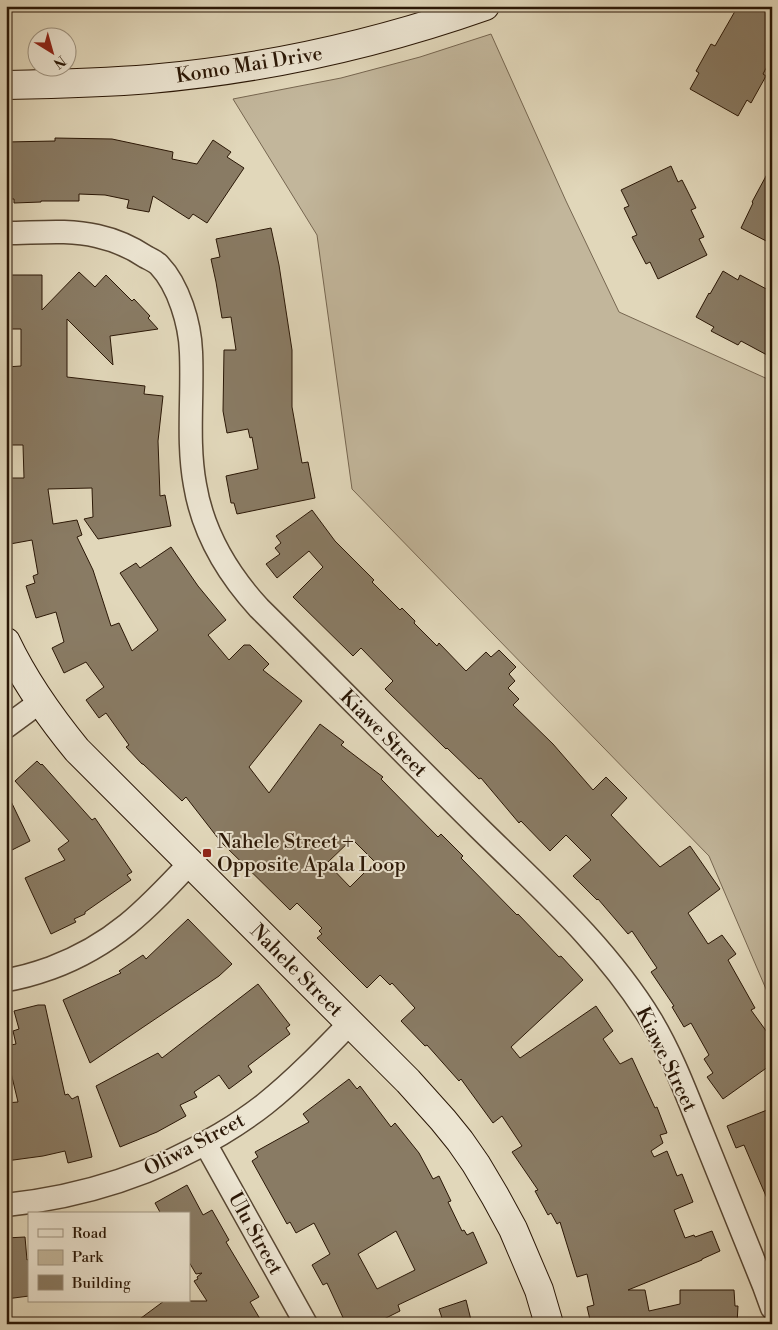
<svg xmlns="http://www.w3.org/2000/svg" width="778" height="1330" font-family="'Libre Bodoni',serif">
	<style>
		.green { fill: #c2b69b; stroke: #766650 }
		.building { fill: #897b64; stroke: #2a1706; fill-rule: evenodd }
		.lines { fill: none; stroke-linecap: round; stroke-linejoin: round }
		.street-casing { stroke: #584733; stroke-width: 25 }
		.secondary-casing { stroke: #2a1706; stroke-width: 30 }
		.street { stroke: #ece5d2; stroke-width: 22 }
		.secondary { stroke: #ece5d2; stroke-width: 28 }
		.poi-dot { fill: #8f2418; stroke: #ece5d2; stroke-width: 2 }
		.labels { text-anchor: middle; stroke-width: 4; stroke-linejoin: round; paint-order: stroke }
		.street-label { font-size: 20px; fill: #2a1706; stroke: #ece5d2 }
		.poi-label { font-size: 20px; fill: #2a1706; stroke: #ece5d2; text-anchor: start }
	</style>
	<rect width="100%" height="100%" fill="#e1d7ba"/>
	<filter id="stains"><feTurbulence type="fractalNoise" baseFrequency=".004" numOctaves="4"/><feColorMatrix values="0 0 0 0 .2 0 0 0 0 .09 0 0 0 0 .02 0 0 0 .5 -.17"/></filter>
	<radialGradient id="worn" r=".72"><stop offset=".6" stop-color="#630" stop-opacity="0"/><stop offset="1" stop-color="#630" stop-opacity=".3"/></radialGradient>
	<!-- green -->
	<polygon class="green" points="491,34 566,201 619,312 772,381 772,1003 709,856 352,489 317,235 233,99 341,78 420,57"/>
	<!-- building -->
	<g class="building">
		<polygon points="738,6 772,6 772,57 763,74 766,76 751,103 747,100 738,116 690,89 699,73 696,71 711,44 715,46"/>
		<polygon points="55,138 112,139 173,152 172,159 197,164 213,140 231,152 227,157 244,168 207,223 193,214 189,219 153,196 149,212 127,208 129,200 105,195 79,194 79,201 41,201 41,202 14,203 14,199 6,199 6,142 55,141"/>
		<polygon points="772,165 772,244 741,228 753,203 752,202"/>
		<polygon points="671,166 678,182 682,180 696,208 691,210 704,237 699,239 707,255 658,279 650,262 646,264 632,237 637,235 624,208 629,206 621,190"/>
		<polygon points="271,228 279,265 292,350 292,407 302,463 308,462 315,498 237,514 234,503 231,503 226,476 258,469 252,437 250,438 248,429 227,433 223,411 224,350 236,350 231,317 222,318 216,282 211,259 220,257 216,239"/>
		<polygon points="723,271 738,280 740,275 772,292 772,345 767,355 741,341 738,345 711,331 714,327 696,317 709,293 710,294"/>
		<path d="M79,272L95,287L106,275L132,301L134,299L150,316L148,318L158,329L110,336L113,365L67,319V377L145,386L144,394L163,396L158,441L160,496L165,495L171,526L98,539L84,519L93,517L92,488L48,489L53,524L77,520L82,535L77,537L93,570L111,626L119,623L132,651L158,630L120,573L136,563L140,568L171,547L198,586L226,620L208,635L229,660L244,645H250L269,664L263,670L302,701L249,767L269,793L320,724L344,742L341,745L383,777L381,779L438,837L441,834L463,856L461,858L517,915L518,914L559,957L561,956L583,980L511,1047L520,1058L596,1006L613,1031L603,1039L620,1064L632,1058L655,1108L657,1107L667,1133L660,1135L663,1143L651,1151L654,1157L667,1151L677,1176L682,1174L693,1202L674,1210L685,1238L694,1235L695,1237L712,1231L720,1251L702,1259V1260L628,1290H645L649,1311L680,1304V1290H734L735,1306H738L737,1324H591L587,1307L594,1305L587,1274L577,1277L560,1222L557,1224L551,1213L548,1215L535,1191L538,1190L512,1152L522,1146L502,1116L493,1123L461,1079L459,1081L427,1045L425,1046L401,1021L415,1008L392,983L390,985L380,975L367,988L317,938L322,934L319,931L322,928L297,903L290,910L221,842L186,797L182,801L143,764H142L126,747L129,745L106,713L99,718L86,700L104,687L86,662L64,673L52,648L64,642L56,612L36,618L26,586L35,583L33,576L38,574L32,540L10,544L6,522V478H24L23,445H6V367L21,366V329H6V275H42V310ZM352,839L375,862L350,887L327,863Z"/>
		<polygon points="312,510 335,541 374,580 372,582 400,610 402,608 415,621 414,623 437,646 439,643 466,671 486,652 491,657 499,650 516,667 509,674 515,681 508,688 519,699 513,705 553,744 593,790 606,777 627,798 611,815 660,867 690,846 720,889 688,913 708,944 722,935 736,954 728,960 755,1008 751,1010 772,1039 772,1064 723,1099 707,1077 713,1073 704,1059 709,1055 691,1023 684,1027 672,1007 674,1006 651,972 657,968 632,931 628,934 598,899 597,900 573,876 591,860 566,835 550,851 521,821 519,823 481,778 479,779 447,748 446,749 385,689 393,681 361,648 353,656 293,597 323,567 309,551 277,578 266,564 280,554 275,548 281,543 276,536"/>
		<polygon points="37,761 41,765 42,764 92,820 95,818 132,872 127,875 131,880 85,912 85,914 74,919 76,922 51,934 25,878 65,860 58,849 69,841 15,781"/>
		<polygon points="6,791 30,841 12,850 6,836"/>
		<polygon points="188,919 232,964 219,976 90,1063 63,1000 121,973 119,971 143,955 146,959"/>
		<polygon points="258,984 290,1025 286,1028 290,1034 248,1066 252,1072 229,1089 219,1075 194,1092 197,1097 180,1105 186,1116 157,1132 120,1147 96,1086 158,1053 162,1058"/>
		<polygon points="38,1005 45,1005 65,1095 68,1094 72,1099 78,1096 92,1157 68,1163 65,1151 43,1156 6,1161 6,1103 18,1102 6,1052 6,1046 16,1044 13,1031 19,1029 14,1011"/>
		<path d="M349,1079L357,1089L360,1086L391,1127L395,1123L419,1153L433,1179L439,1176L451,1201L448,1202L462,1231L464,1230L467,1235L473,1232L487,1263L398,1305L400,1311L374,1324H346L327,1283L323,1285L312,1265L330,1254L314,1223L296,1233L290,1222L287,1224L252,1161L258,1157L255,1152L309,1122L303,1114ZM396,1231L415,1270L377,1289L358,1254Z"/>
		<polygon points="772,1108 772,1210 744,1145 736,1148 727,1126"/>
		<polygon points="187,1185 203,1215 212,1210 229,1240 226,1242 259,1297 250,1302 263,1324 133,1324 164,1301 207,1301 194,1281 198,1279 197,1277 202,1273 196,1274 189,1262 189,1214 161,1214 155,1203"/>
		<polygon points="25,1237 27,1260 29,1259 29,1296 6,1299 6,1238"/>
		<polygon points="466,1300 472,1324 444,1324 439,1309"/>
	</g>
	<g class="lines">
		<defs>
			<g id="street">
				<path d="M6,233C36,233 68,229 97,236C115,240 131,247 146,257C150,259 155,261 159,265C179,286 190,324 191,352C193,397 187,442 195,485C203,533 227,573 259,608C333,681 405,755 479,828C540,888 606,946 651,1020C672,1055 686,1093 701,1130C722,1182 743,1234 764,1286L772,1308"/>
				<polyline points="6,727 40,702"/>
				<path d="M6,980C21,978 37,973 51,968C113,945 146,910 190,863"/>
				<polyline points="205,1143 306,1324"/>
				<path d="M6,1205C82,1197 155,1174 221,1134C236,1125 251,1115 265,1104C295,1080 323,1051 350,1023"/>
			</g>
			<g id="secondary">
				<path d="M6,85C54,84 102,83 150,79C264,69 377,44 485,6"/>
				<path d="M6,642C25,682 50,717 77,750L408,1081L443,1120L460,1141L476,1164L495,1196L513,1229L539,1290L549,1324"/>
			</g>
		</defs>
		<!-- street casing -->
		<use href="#street" class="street-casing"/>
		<!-- secondary casing -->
		<use href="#secondary" class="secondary-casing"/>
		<!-- street -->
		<use href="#street" class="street"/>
		<!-- secondary -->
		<use href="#secondary" class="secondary"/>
	</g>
	<!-- markers -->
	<rect class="poi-dot" x="202" y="848" width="10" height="10" rx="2.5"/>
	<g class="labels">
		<!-- street labels -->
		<g class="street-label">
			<text transform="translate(249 64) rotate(-9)" y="7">Komo Mai Drive</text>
			<text transform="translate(384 733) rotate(45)" y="7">Kiawe Street</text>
			<text transform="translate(297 970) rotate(45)" y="7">Nahele Street</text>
			<text transform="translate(667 1059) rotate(64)" y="7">Kiawe Street</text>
			<text transform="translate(194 1144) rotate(-28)" y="7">Oliwa Street</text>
			<text transform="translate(256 1233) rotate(61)" y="7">Ulu Street</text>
		</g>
		<!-- poi labels -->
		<g class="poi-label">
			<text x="217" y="848">Nahele Street +<tspan x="217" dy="23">Opposite Apala Loop</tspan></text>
		</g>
	</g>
	<!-- margin -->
	<rect width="778" height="1330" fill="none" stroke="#e1d7ba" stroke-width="25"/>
	<rect x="8" y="8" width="763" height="1315" fill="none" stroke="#2a1706" stroke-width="2.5"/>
	<rect x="12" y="12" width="753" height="1305" fill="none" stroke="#2a1706"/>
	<!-- legend -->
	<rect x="28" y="1212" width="162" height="90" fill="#ece5d2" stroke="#9e9380"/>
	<rect x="38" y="1229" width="25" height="8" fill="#ece5d2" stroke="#9e9380"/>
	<text x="72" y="1238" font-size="15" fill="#2a1706">Road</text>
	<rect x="38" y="1250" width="25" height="15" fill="#c2b69b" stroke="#9e9380"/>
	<text x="72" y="1262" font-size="15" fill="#2a1706">Park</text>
	<rect x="38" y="1275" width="25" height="15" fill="#897b64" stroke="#9e9380"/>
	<text x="72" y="1288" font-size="15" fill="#2a1706">Building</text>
	<!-- north arrow -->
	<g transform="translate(52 52) rotate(143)"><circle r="24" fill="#ece5d2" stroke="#9e9380"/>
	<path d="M0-4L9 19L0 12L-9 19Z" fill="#8f2418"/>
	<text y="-8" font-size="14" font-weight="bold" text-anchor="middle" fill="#2a1706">N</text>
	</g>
	<rect width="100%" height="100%" filter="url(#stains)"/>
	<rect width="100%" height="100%" fill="url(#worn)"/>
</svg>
